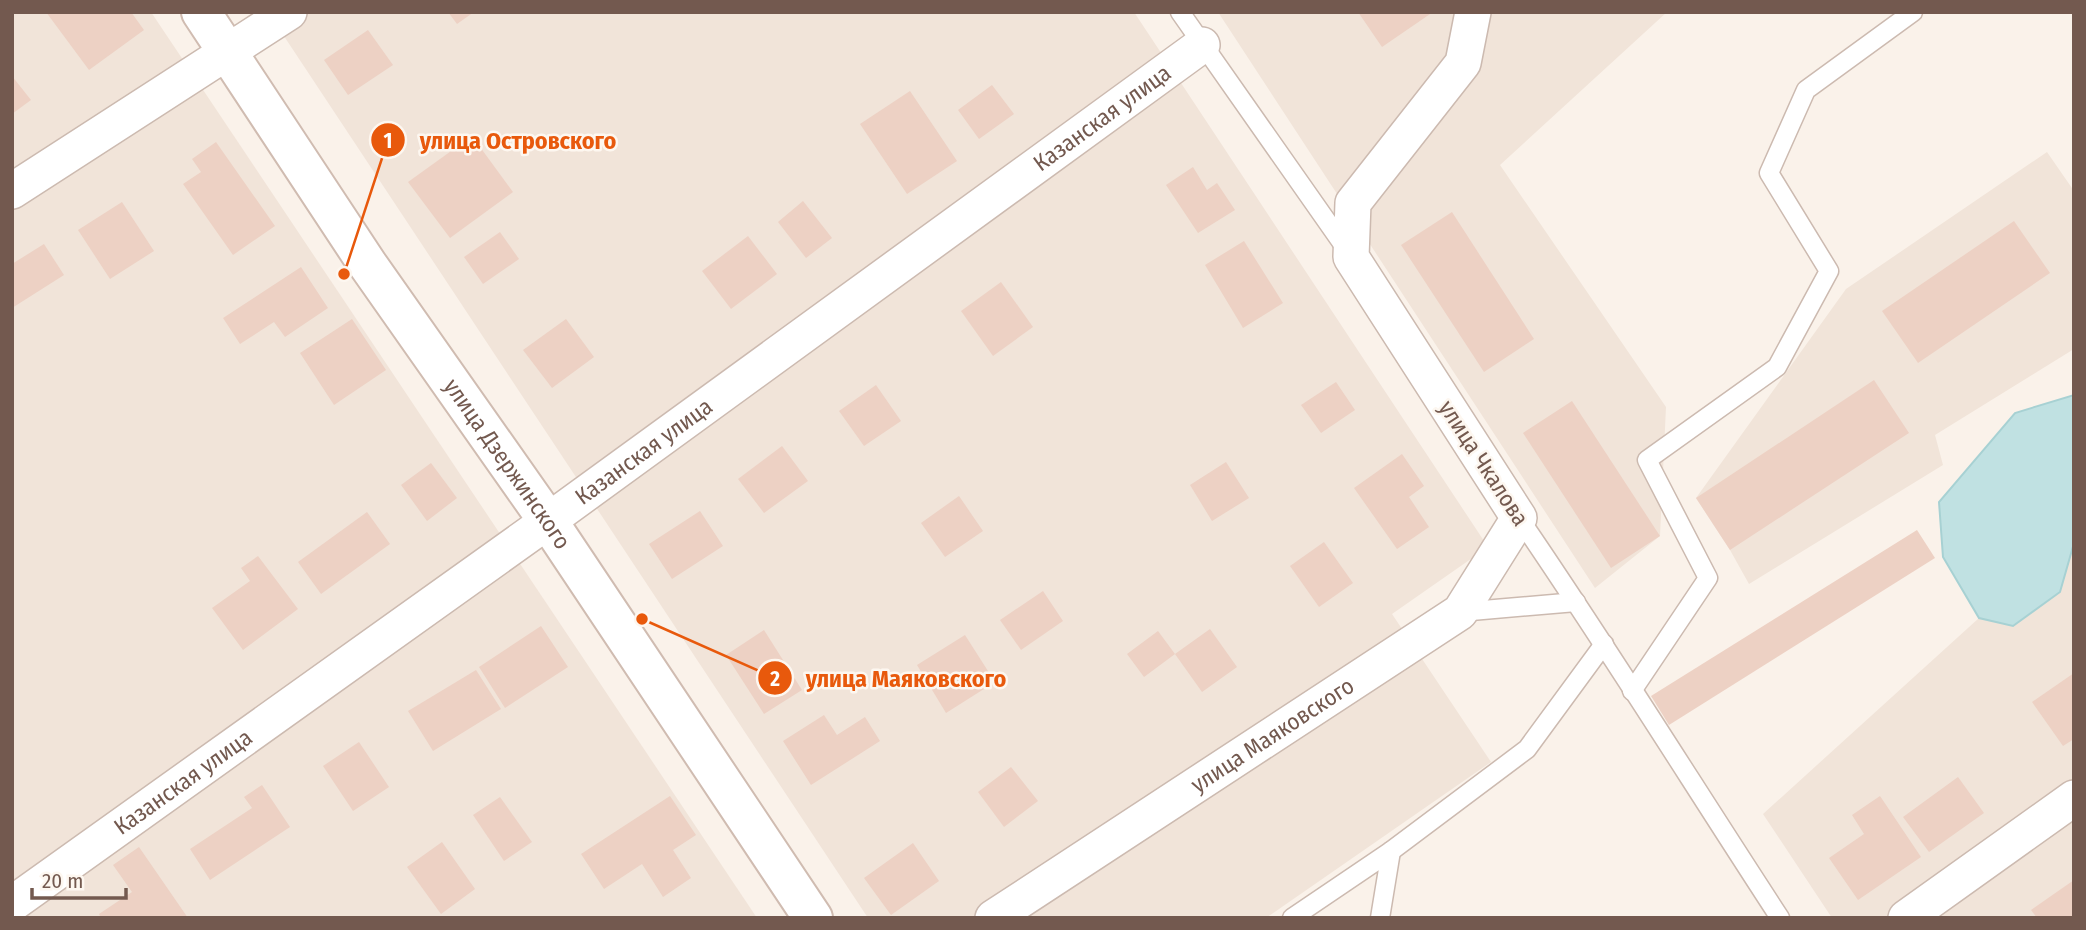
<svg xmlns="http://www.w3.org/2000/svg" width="2086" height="930" font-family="'Fira Sans Condensed',sans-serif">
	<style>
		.residential { fill: #f1e4d9 }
		.water { fill: #c0e1e2; stroke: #a7d1d3; stroke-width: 2 }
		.building { fill: #edd1c4 }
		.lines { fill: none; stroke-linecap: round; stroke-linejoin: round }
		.lane-casing { stroke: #ccbab0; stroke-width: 21 }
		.street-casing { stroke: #ccbab0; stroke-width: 38 }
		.secondary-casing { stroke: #d0bcb1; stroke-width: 42 }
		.lane { stroke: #fff; stroke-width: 18 }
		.street { stroke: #fff; stroke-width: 35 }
		.secondary { stroke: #fff; stroke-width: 38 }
		.labels { text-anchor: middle; stroke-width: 5; stroke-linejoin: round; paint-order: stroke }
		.street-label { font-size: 23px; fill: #73594f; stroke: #fdf7f0 }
		.leader { fill: none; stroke: #e8590c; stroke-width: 2.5 }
		.callout-dot { fill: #e8590c; stroke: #fdf7f0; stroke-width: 2.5 }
		.mark-label { font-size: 21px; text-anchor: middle; font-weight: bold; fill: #fff }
		.callout-label { font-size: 24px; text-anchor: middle; font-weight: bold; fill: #e8590c; stroke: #fdf7f0; stroke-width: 5; stroke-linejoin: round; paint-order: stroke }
	</style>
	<rect width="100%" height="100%" fill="#faf2ea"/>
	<!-- residential -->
	<g class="residential">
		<polygon points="12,12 151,12 757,918 12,918"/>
		<polygon points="268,12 1134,12 1488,547 1392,614 1491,762 1266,918 868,918"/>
		<polygon points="1218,12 1667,12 1500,165 1666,407 1660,536 1595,588"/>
		<polygon points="2047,152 2074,191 2074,349 1935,435 1943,465 1749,584 1730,550 1696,498 1846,289"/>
		<polygon points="2074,543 2074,918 1832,918 1763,814 1979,618 2013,626 2060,592"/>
	</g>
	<!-- water -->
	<polygon class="water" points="2074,395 2074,543 2060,592 2013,626 1979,618 1943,557 1939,502 2015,413"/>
	<!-- building -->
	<g class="building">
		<polygon points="46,12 131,12 144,30 89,70"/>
		<polygon points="448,12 474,12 457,24"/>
		<polygon points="1358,12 1433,12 1382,47"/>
		<polygon points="368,30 393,65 348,95 324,60"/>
		<polygon points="12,76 31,100 12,114"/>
		<polygon points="992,85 1014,114 979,139 958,110"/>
		<polygon points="910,91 957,161 907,194 860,124"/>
		<polygon points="472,136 513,192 450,238 408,182"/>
		<polygon points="216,142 275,226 233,255 183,184 201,172 192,159"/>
		<polygon points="1193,167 1207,190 1217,183 1235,210 1198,233 1166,185"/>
		<polygon points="803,201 832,238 806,258 778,222"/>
		<polygon points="122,202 154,251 110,279 78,230"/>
		<polygon points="1452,212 1534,339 1484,372 1401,245"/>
		<polygon points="2014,221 2050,273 1918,363 1882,311"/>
		<polygon points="500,232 519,259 483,284 464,257"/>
		<polygon points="748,236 777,274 731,309 702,271"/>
		<polygon points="1244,241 1283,303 1243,328 1205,265"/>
		<polygon points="44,244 64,275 12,308 12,264"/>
		<polygon points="301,267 328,308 285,337 274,322 240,344 223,318"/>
		<polygon points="1001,282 1033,327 993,356 961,311"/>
		<polygon points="352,319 386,370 334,405 300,353"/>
		<polygon points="566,319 594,357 552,388 523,350"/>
		<polygon points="1874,380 1909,433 1730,550 1696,498"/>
		<polygon points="1336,382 1355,410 1321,433 1301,405"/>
		<polygon points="876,385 901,421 864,446 839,411"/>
		<polygon points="1572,401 1660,536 1611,568 1523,433"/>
		<polygon points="782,446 808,481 764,513 738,479"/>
		<polygon points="1402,454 1424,486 1409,497 1429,527 1397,549 1354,488"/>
		<polygon points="1226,462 1249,498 1212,521 1190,485"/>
		<polygon points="431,463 457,498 427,521 401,485"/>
		<polygon points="959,496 983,531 945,557 921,523"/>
		<polygon points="700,511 723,546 672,579 649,544"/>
		<polygon points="367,512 390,544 321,594 298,562"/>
		<polygon points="1917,530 1935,558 1669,725 1651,696"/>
		<polygon points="1324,542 1353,583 1319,607 1290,566"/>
		<polygon points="258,556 298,609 243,650 212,608 250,581 241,568"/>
		<polygon points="1043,591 1063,621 1021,650 1000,620"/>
		<polygon points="541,626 568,667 505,708 479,667"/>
		<polygon points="1210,629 1237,667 1202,692 1175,654"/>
		<polygon points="764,630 802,690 764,714 726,655"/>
		<polygon points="1158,631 1175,654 1144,677 1127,654"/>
		<polygon points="965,635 995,682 946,713 917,665"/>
		<polygon points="476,670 501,709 433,751 408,711"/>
		<polygon points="2074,673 2074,739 2063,746 2032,702"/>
		<polygon points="824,715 837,735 865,717 880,741 811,785 783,741"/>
		<polygon points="359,742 389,787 353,811 323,766"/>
		<polygon points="1011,767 1038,801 1004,827 978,792"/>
		<polygon points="1958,777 1984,813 1929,852 1903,817"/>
		<polygon points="262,785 290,827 210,880 190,849 252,808 244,797"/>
		<polygon points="670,796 696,835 673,850 691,878 663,897 642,864 604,889 581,854"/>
		<polygon points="1880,796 1921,857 1858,900 1829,858 1864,834 1852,815"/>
		<polygon points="500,797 532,842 504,861 473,815"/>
		<polygon points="442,842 475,889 441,914 407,867"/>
		<polygon points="913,843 939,881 891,915 864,878"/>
		<polygon points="139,847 188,918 101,918 99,914 132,892 113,865"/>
		<polygon points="2074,880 2074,918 2037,918 2031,910"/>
	</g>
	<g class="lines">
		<defs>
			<g id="lane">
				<polyline points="1180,12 1347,250"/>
				<path d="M1519,518C1609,649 1693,785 1780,918"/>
				<polyline points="1460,612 1576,602"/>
				<polyline points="1632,691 1708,578 1647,460 1777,367 1829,271 1769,173 1806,90 1913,12"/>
				<polyline points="1391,851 1527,749 1604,644"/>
				<polyline points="1292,918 1391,851 1380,918"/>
			</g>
			<g id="street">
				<polyline points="12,191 289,12"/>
				<path id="s1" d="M12,904L548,521L1202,45"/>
				<path id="s2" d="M993,918L1460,612L1519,518L1351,257L1353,203L1463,63L1473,12"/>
				<polyline points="1906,918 2074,798"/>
			</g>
			<g id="secondary">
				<path id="s3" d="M201,12L368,265L548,521L813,918"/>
			</g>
		</defs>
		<!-- lane casing -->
		<use href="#lane" class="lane-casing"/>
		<!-- street casing -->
		<use href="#street" class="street-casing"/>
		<!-- secondary casing -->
		<use href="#secondary" class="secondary-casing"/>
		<!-- lane -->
		<use href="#lane" class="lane"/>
		<!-- street -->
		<use href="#street" class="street"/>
		<!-- secondary -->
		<use href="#secondary" class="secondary"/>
	</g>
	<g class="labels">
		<!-- street labels -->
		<g class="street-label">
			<text dy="8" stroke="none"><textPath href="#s1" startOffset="1344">Казанская улица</textPath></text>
			<text dy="8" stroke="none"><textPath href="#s1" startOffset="777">Казанская улица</textPath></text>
			<text transform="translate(1484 463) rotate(57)" y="8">улица Чкалова</text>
			<text dy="8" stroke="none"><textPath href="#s3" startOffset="546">улица Дзержинского</textPath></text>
			<text dy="8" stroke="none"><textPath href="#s2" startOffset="334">улица Маяковского</textPath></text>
			<text dy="8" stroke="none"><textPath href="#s1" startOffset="210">Казанская улица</textPath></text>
		</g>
	</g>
	<!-- callouts -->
	<path class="leader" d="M344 274L388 140M642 619L775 678"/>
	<g class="callout-dot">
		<circle cx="344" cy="274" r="7"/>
		<circle cx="642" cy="619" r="7"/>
		<circle cx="388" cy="140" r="18"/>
		<circle cx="775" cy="678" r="18"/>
	</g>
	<g class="mark-label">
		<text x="388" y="148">1</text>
		<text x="775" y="686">2</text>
	</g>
	<g class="callout-label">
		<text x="518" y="149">улица Островского</text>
		<text x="906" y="687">улица Маяковского</text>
	</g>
	<!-- border -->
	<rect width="2086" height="930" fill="none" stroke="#73594f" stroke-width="28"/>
	<!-- scale -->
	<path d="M32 888v10h94v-10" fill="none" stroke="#73594f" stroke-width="3.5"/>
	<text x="42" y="888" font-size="21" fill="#73594f" stroke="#fdf7f0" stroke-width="5" paint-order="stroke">20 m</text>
</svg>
